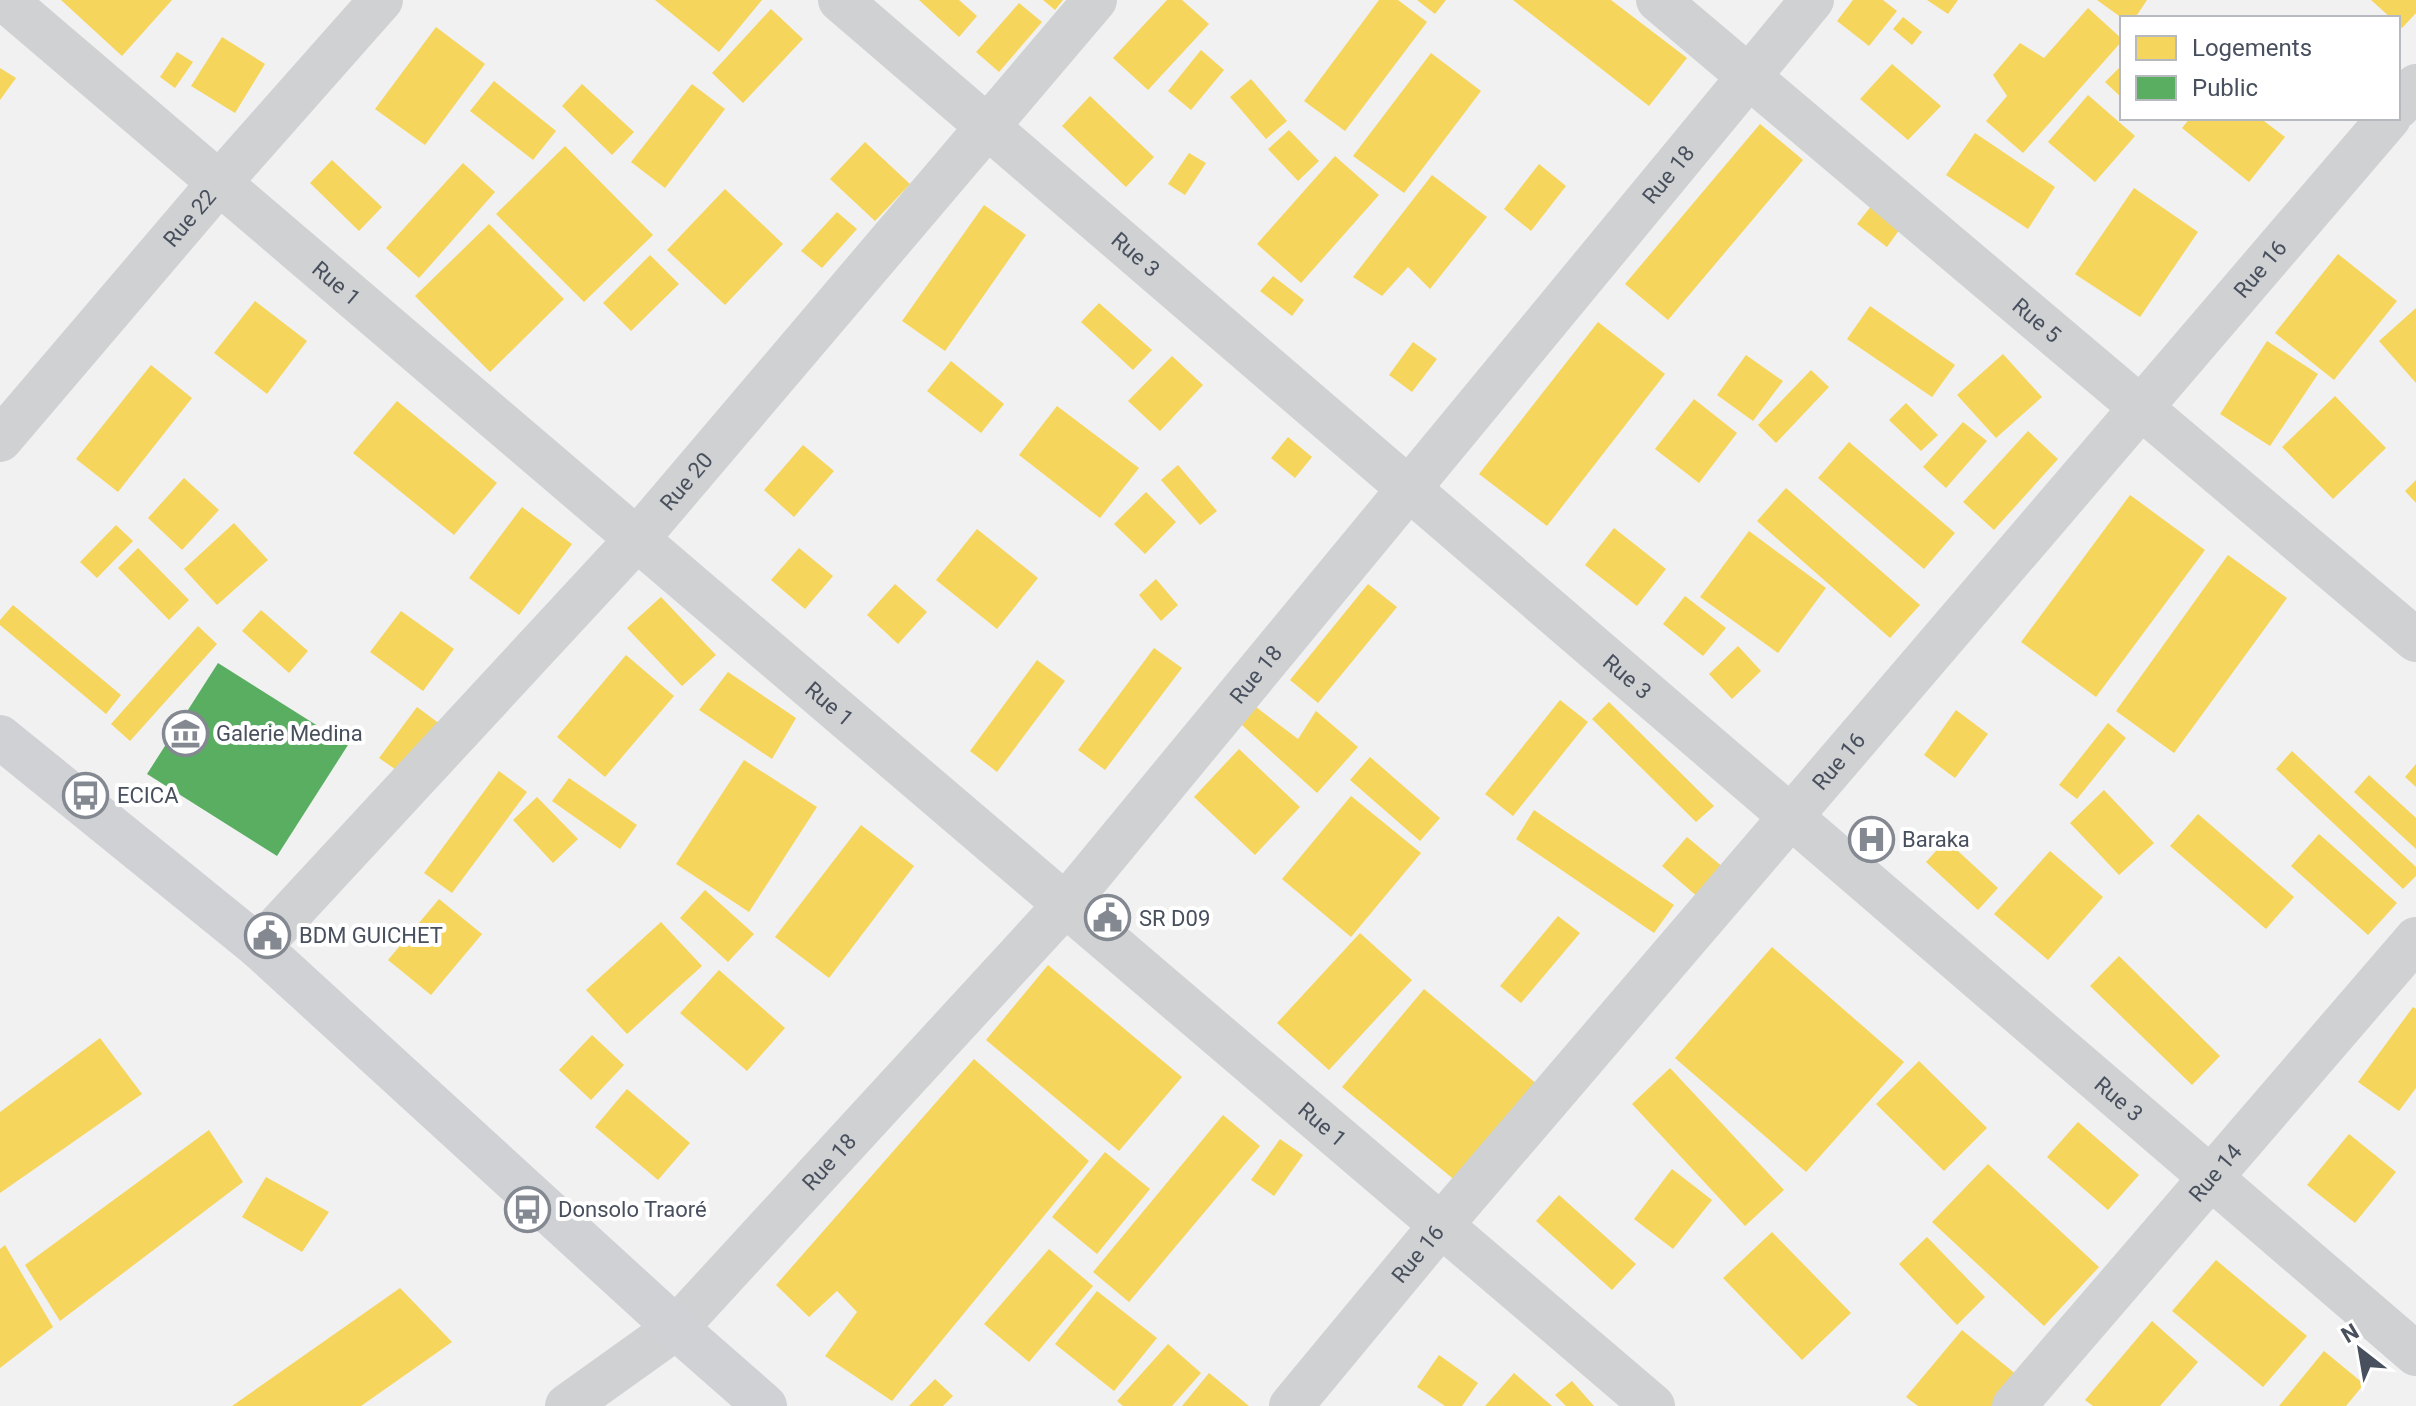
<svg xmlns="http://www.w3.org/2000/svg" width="2416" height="1406" font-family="Roboto,sans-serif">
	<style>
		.homes { fill: #f6d55c }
		.public { fill: #5aae61 }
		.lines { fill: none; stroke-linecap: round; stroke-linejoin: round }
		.minor { stroke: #cfd1d3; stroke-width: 44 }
		.tertiary { stroke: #cfd1d3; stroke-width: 44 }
		.secondary { stroke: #cfd1d5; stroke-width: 44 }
		.labels { text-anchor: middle; stroke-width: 8; stroke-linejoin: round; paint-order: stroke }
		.street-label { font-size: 22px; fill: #484f5d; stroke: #fff }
		.poi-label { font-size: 22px; fill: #484f5d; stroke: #fff; text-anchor: start }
	</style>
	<rect width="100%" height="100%" fill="#f1f1f1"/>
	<!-- homes -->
	<g class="homes">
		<polygon points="61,0 172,0 122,56"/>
		<polygon points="655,0 762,0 719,52"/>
		<polygon points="919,0 959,0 977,16 959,37"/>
		<polygon points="1043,0 1063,0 1055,10"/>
		<polygon points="1167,0 1182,0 1209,24 1148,90 1113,58"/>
		<polygon points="1379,0 1398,0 1427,22 1345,131 1304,101"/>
		<polygon points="1417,0 1446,0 1435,14"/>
		<polygon points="1513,0 1611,0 1687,58 1649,106"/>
		<polygon points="1853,0 1883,0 1897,11 1869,46 1837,21"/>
		<polygon points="1927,0 1958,0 1948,14"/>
		<polygon points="2097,0 2147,0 2135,18 2122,18"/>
		<polygon points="2371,0 2416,0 2416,13 2402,28 2398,24 2398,18 2391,18"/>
		<polygon points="1019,3 1042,22 999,72 976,52"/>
		<polygon points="2088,8 2122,39 2122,41 2023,153 1986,121 2007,96 1993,75 2020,43 2044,58"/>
		<polygon points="771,9 803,39 743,103 712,73"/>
		<polygon points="1903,17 1922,32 1912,45 1893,29"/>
		<polygon points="436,27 485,64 425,145 375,109"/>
		<polygon points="222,37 265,64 235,113 191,86"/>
		<polygon points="1201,50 1224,70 1191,110 1168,91"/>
		<polygon points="177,52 193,62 175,88 160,77"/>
		<polygon points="1431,53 1481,91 1404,193 1353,156"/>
		<polygon points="1892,64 1941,106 1908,140 1860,99"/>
		<polygon points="2122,65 2122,98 2105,82"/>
		<polygon points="0,68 16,78 0,100"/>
		<polygon points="1251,79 1287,121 1266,139 1230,97"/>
		<polygon points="494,81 556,131 533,160 470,111"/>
		<polygon points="582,84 634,132 612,155 562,106"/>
		<polygon points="692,84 725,109 665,188 631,162"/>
		<polygon points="2088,95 2135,136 2095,182 2048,142"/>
		<polygon points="1090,96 1154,157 1126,187 1062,126"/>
		<polygon points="2190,118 2260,118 2285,137 2249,182 2182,128"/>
		<polygon points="1760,124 1803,160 1668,320 1625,284"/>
		<polygon points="1289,130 1319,161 1298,181 1268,149"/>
		<polygon points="1975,133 2055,187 2028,229 1946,175"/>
		<polygon points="865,142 910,184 875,221 830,179"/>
		<polygon points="565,146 653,235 584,302 496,214"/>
		<polygon points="1189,153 1206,163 1185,195 1168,184"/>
		<polygon points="1335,156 1379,195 1301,283 1257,244"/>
		<polygon points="332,160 382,207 359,231 310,183"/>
		<polygon points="463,163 495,192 419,278 386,248"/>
		<polygon points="1539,164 1566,186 1531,231 1504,209"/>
		<polygon points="1432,175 1487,217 1430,289 1408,267 1382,296 1353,277"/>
		<polygon points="2134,188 2198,232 2140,317 2075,274"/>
		<polygon points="725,189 783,244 725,305 667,250"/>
		<polygon points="984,205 1026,235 945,351 902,321"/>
		<polygon points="1872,205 1902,226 1887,247 1857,224"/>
		<polygon points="837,212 857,229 822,268 801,251"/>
		<polygon points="489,224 564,299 490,372 415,296"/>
		<polygon points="2338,254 2397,301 2334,380 2275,333"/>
		<polygon points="650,255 679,284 631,331 603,303"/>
		<polygon points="1273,276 1304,300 1292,316 1260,291"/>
		<polygon points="255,301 307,341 267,394 214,353"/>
		<polygon points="1099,303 1152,350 1133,370 1081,322"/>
		<polygon points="1870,306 1955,365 1932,397 1847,339"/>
		<polygon points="2416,308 2416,383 2379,341"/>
		<polygon points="1598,322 1665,374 1547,526 1479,474"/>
		<polygon points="2267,341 2318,374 2270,446 2220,414"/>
		<polygon points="1413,342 1437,359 1412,392 1389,375"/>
		<polygon points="2003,354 2042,397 1996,438 1957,395"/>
		<polygon points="1746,355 1783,381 1753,421 1717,395"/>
		<polygon points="1172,356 1203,385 1160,431 1128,401"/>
		<polygon points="951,361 1004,404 981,433 927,391"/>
		<polygon points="151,365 192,398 118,492 76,459"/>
		<polygon points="1811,370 1829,387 1776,443 1758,425"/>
		<polygon points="2335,396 2386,448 2333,499 2282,447"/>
		<polygon points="1694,399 1737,433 1699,483 1655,449"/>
		<polygon points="397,401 497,483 454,535 353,453"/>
		<polygon points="1906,403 1938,435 1921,451 1889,420"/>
		<polygon points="1057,406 1139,468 1100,518 1019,455"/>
		<polygon points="1963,422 1987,441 1946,488 1923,467"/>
		<polygon points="2028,431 2058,459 1994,530 1963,502"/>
		<polygon points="1288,437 1312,457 1295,478 1271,458"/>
		<polygon points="1849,442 1955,533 1924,569 1818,478"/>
		<polygon points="803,445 834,471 794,517 764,490"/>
		<polygon points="1178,465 1217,511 1200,525 1161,480"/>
		<polygon points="184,478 219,510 182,550 148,518"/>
		<polygon points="2416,480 2416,503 2405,491"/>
		<polygon points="1786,488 1920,605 1890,638 1757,521"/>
		<polygon points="1146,492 1176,522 1145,554 1114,524"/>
		<polygon points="2130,495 2205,550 2096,697 2021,642"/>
		<polygon points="522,507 572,544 519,615 469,578"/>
		<polygon points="234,523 268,560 217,605 184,569"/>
		<polygon points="116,525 133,541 97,578 80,562"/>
		<polygon points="1614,528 1666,569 1637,606 1585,565"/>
		<polygon points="977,529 1038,578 997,629 936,580"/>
		<polygon points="1749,531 1826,588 1778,653 1700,597"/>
		<polygon points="138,548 189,600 169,620 118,568"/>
		<polygon points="799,548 833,576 805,609 771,580"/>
		<polygon points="2228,555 2287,598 2174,753 2116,711"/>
		<polygon points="1156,579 1178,605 1161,621 1139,595"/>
		<polygon points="895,584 927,612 898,644 867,615"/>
		<polygon points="1368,584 1397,607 1318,703 1290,680"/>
		<polygon points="1685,596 1726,628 1703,656 1663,624"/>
		<polygon points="661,597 716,655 682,686 627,628"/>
		<polygon points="13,605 121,695 106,714 0,625 0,620"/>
		<polygon points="261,610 308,651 289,673 242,631"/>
		<polygon points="401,611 454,649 423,691 370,652"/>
		<polygon points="198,626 217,644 130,741 111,724"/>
		<polygon points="1738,646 1761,671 1732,699 1709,674"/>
		<polygon points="1154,648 1182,668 1105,770 1078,750"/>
		<polygon points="626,655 674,696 605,777 557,737"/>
		<polygon points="1037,660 1065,681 997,772 970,751"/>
		<polygon points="728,672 796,718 772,759 699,710"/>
		<polygon points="1560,700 1588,722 1513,816 1485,794"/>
		<polygon points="1609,702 1714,806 1696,822 1592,719"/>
		<polygon points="417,707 440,724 402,774 379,758"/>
		<polygon points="1256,707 1298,739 1316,711 1358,747 1317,793 1242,725"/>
		<polygon points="1956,710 1988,734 1955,778 1924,755"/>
		<polygon points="2108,723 2126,738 2077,799 2059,785"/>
		<polygon points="1239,749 1300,807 1255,855 1194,797"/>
		<polygon points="2292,751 2416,867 2416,876 2403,889 2276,769"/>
		<polygon points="1370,757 1440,818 1420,841 1350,780"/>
		<polygon points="744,760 817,807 749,912 676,864"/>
		<polygon points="2416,764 2416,787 2405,777"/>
		<polygon points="499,771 527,792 452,893 424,873"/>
		<polygon points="2369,775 2416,818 2416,849 2354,792"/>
		<polygon points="569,778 637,825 620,849 552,801"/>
		<polygon points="2104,790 2154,843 2119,875 2070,823"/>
		<polygon points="1351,796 1421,853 1351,937 1282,879"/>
		<polygon points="537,797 578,839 553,863 513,820"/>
		<polygon points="1534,810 1674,905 1654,933 1516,839"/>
		<polygon points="2198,814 2294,897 2266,929 2170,846"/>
		<polygon points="861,825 914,866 829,978 775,937"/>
		<polygon points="2319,834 2397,903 2368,935 2291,866"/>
		<polygon points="1687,837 1724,868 1699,898 1662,866"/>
		<polygon points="1946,840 1998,888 1978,910 1926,862"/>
		<polygon points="2050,851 2103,897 2048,960 1994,914"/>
		<polygon points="705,890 754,934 728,962 680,918"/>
		<polygon points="439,899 482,934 431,995 388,960"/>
		<polygon points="1558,916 1580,933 1521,1003 1500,986"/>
		<polygon points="661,922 702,966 627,1034 586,990"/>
		<polygon points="1360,933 1412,980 1329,1070 1277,1023"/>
		<polygon points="1772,947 1904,1062 1806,1172 1675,1058"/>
		<polygon points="2119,956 2220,1056 2192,1085 2090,986"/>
		<polygon points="1048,965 1182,1077 1119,1151 986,1040"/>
		<polygon points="719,970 785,1028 747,1071 680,1013"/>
		<polygon points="1424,989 1538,1085 1457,1182 1342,1087"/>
		<polygon points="2413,1007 2416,1009 2416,1088 2399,1111 2358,1082"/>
		<polygon points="592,1035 624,1065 591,1100 559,1070"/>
		<polygon points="100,1038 142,1094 0,1193 0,1112"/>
		<polygon points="974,1059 1089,1161 892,1401 825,1356 857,1312 837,1291 809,1317 776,1285"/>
		<polygon points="1919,1061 1987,1128 1944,1171 1876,1104"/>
		<polygon points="1670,1068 1784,1190 1745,1226 1632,1104"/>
		<polygon points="627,1089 690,1143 658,1180 595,1127"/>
		<polygon points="1223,1115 1260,1146 1129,1302 1093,1272"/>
		<polygon points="2078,1122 2139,1175 2108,1210 2047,1157"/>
		<polygon points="209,1130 243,1182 60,1321 25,1265"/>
		<polygon points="2349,1134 2396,1172 2355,1223 2307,1185"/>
		<polygon points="1280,1139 1303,1155 1274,1196 1251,1180"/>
		<polygon points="1105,1152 1150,1189 1097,1254 1052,1217"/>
		<polygon points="1988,1164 2099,1267 2044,1326 1932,1222"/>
		<polygon points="1672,1169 1712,1200 1673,1249 1634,1219"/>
		<polygon points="266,1177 329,1212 302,1252 242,1217"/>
		<polygon points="1559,1195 1636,1264 1612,1290 1536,1221"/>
		<polygon points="1772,1232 1851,1313 1802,1360 1723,1278"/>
		<polygon points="1927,1237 1985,1297 1957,1325 1899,1264"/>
		<polygon points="5,1245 53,1327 0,1368 0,1249"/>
		<polygon points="1049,1249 1093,1286 1029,1362 984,1324"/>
		<polygon points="2216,1260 2307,1336 2263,1387 2172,1311"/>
		<polygon points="400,1288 452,1342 361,1406 232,1406"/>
		<polygon points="1097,1291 1157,1338 1114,1391 1055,1344"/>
		<polygon points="2152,1321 2198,1362 2160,1406 2093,1406 2085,1400"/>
		<polygon points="1962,1330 2023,1380 2000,1406 1918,1406 1906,1397"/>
		<polygon points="1168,1344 1201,1373 1172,1406 1123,1406 1117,1401"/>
		<polygon points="2324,1351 2364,1384 2346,1406 2279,1406"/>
		<polygon points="1439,1355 1478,1383 1462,1406 1445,1406 1417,1387"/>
		<polygon points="1209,1373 1249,1406 1182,1406"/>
		<polygon points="1514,1373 1552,1406 1485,1406"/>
		<polygon points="935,1379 953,1396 943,1406 909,1406"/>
		<polygon points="1572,1381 1594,1406 1566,1406 1555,1395"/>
	</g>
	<!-- public -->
	<polygon class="public" points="218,663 348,745 277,856 147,774"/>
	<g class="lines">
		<!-- minor -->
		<g class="minor">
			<path id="s1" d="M5,0L1653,1406"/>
			<path id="s2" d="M840,0L2416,1354"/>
			<path id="s3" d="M1658,0L2416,640"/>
			<polyline points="2398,107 2416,86"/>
			<path id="s4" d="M0,440L219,183L381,0"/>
			<path id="s5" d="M259,947L637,539L1095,0"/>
			<path id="s6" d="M567,1406L676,1328L1066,904L1812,0"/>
			<path id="s7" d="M1291,1406L1441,1225L2389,118"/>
		</g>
		<!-- tertiary -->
		<path class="tertiary" id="s8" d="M2014,1406L2416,939"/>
		<!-- secondary -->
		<polyline class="secondary" points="0,737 259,947 676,1328 765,1406"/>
	</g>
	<!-- icons -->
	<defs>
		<symbol id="museum-ring" viewBox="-11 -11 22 22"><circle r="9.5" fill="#fff" stroke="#838891" stroke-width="1.5"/><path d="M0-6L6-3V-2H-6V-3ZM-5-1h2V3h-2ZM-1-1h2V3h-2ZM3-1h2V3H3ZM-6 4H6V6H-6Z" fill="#838891"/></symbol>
		<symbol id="bus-ring" viewBox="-11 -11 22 22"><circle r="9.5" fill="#fff" stroke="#838891" stroke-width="1.5"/><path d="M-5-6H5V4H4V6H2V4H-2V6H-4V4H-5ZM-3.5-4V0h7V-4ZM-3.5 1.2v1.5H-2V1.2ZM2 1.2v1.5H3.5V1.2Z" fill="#838891"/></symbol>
		<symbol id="hospital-ring" viewBox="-11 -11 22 22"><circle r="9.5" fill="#fff" stroke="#838891" stroke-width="1.5"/><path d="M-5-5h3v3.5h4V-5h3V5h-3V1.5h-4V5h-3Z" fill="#838891"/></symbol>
		<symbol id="civic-ring" viewBox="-11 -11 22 22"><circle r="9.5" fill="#fff" stroke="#838891" stroke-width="1.5"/><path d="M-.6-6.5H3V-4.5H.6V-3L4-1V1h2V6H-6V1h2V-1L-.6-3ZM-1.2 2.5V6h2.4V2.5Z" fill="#838891"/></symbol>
	</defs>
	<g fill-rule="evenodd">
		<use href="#museum-ring" x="160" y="708" width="51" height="51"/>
		<use href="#bus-ring" x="60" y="770" width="51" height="51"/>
		<use href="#hospital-ring" x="1846" y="814" width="51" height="51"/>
		<use href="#civic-ring" x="1082" y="892" width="51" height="51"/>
		<use href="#civic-ring" x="242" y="910" width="51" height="51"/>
		<use href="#bus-ring" x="502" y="1184" width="51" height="51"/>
	</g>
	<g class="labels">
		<!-- street labels -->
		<g class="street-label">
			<text dy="8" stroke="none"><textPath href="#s6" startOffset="1656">Rue 18</textPath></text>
			<text dy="8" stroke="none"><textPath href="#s4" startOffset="292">Rue 22</textPath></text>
			<text dy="8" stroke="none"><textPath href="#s2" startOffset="390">Rue 3</textPath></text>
			<text dy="8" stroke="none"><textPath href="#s7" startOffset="1494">Rue 16</textPath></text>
			<text dy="8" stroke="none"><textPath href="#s1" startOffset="436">Rue 1</textPath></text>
			<text dy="8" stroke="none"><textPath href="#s3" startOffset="496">Rue 5</textPath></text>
			<text dy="8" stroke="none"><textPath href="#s5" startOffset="632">Rue 20</textPath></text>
			<text dy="8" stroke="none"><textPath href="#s6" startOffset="1008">Rue 18</textPath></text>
			<text dy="8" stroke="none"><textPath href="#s2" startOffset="1038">Rue 3</textPath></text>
			<text dy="8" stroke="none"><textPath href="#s1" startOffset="1084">Rue 1</textPath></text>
			<text dy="8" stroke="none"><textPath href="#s7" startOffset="846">Rue 16</textPath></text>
			<text dy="8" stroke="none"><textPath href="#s2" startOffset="1686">Rue 3</textPath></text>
			<text dy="8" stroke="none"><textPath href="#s1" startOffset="1732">Rue 1</textPath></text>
			<text dy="8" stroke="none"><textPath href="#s6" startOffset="360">Rue 18</textPath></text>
			<text dy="8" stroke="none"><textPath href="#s8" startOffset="308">Rue 14</textPath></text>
			<text dy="8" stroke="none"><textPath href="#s7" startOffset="198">Rue 16</textPath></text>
		</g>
		<!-- poi labels -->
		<g class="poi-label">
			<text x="216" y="741">Galerie Medina</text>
			<text x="117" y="803">ECICA</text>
			<text x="1902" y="847">Baraka</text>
			<text x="1139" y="926">SR D09</text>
			<text x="299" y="943">BDM GUICHET</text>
			<text x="558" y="1217">Donsolo Traoré</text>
		</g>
	</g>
	<!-- legend -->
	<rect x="2120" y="16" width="280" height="104" fill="#ffffff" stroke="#b6b9be" stroke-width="2"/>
	<rect x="2136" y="36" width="40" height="24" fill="#f6d55c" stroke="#b6b9be" stroke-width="2"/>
	<text x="2192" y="56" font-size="24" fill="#484f5d">Logements</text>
	<rect x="2136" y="76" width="40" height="24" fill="#5aae61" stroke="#b6b9be" stroke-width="2"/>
	<text x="2192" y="96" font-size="24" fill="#484f5d">Public</text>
	<!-- north arrow -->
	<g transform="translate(2360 1350) rotate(329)" stroke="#ffffff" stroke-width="6" paint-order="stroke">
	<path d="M0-6L14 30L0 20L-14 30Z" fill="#484f5d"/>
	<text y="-12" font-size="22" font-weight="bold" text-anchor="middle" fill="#484f5d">N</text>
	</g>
</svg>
